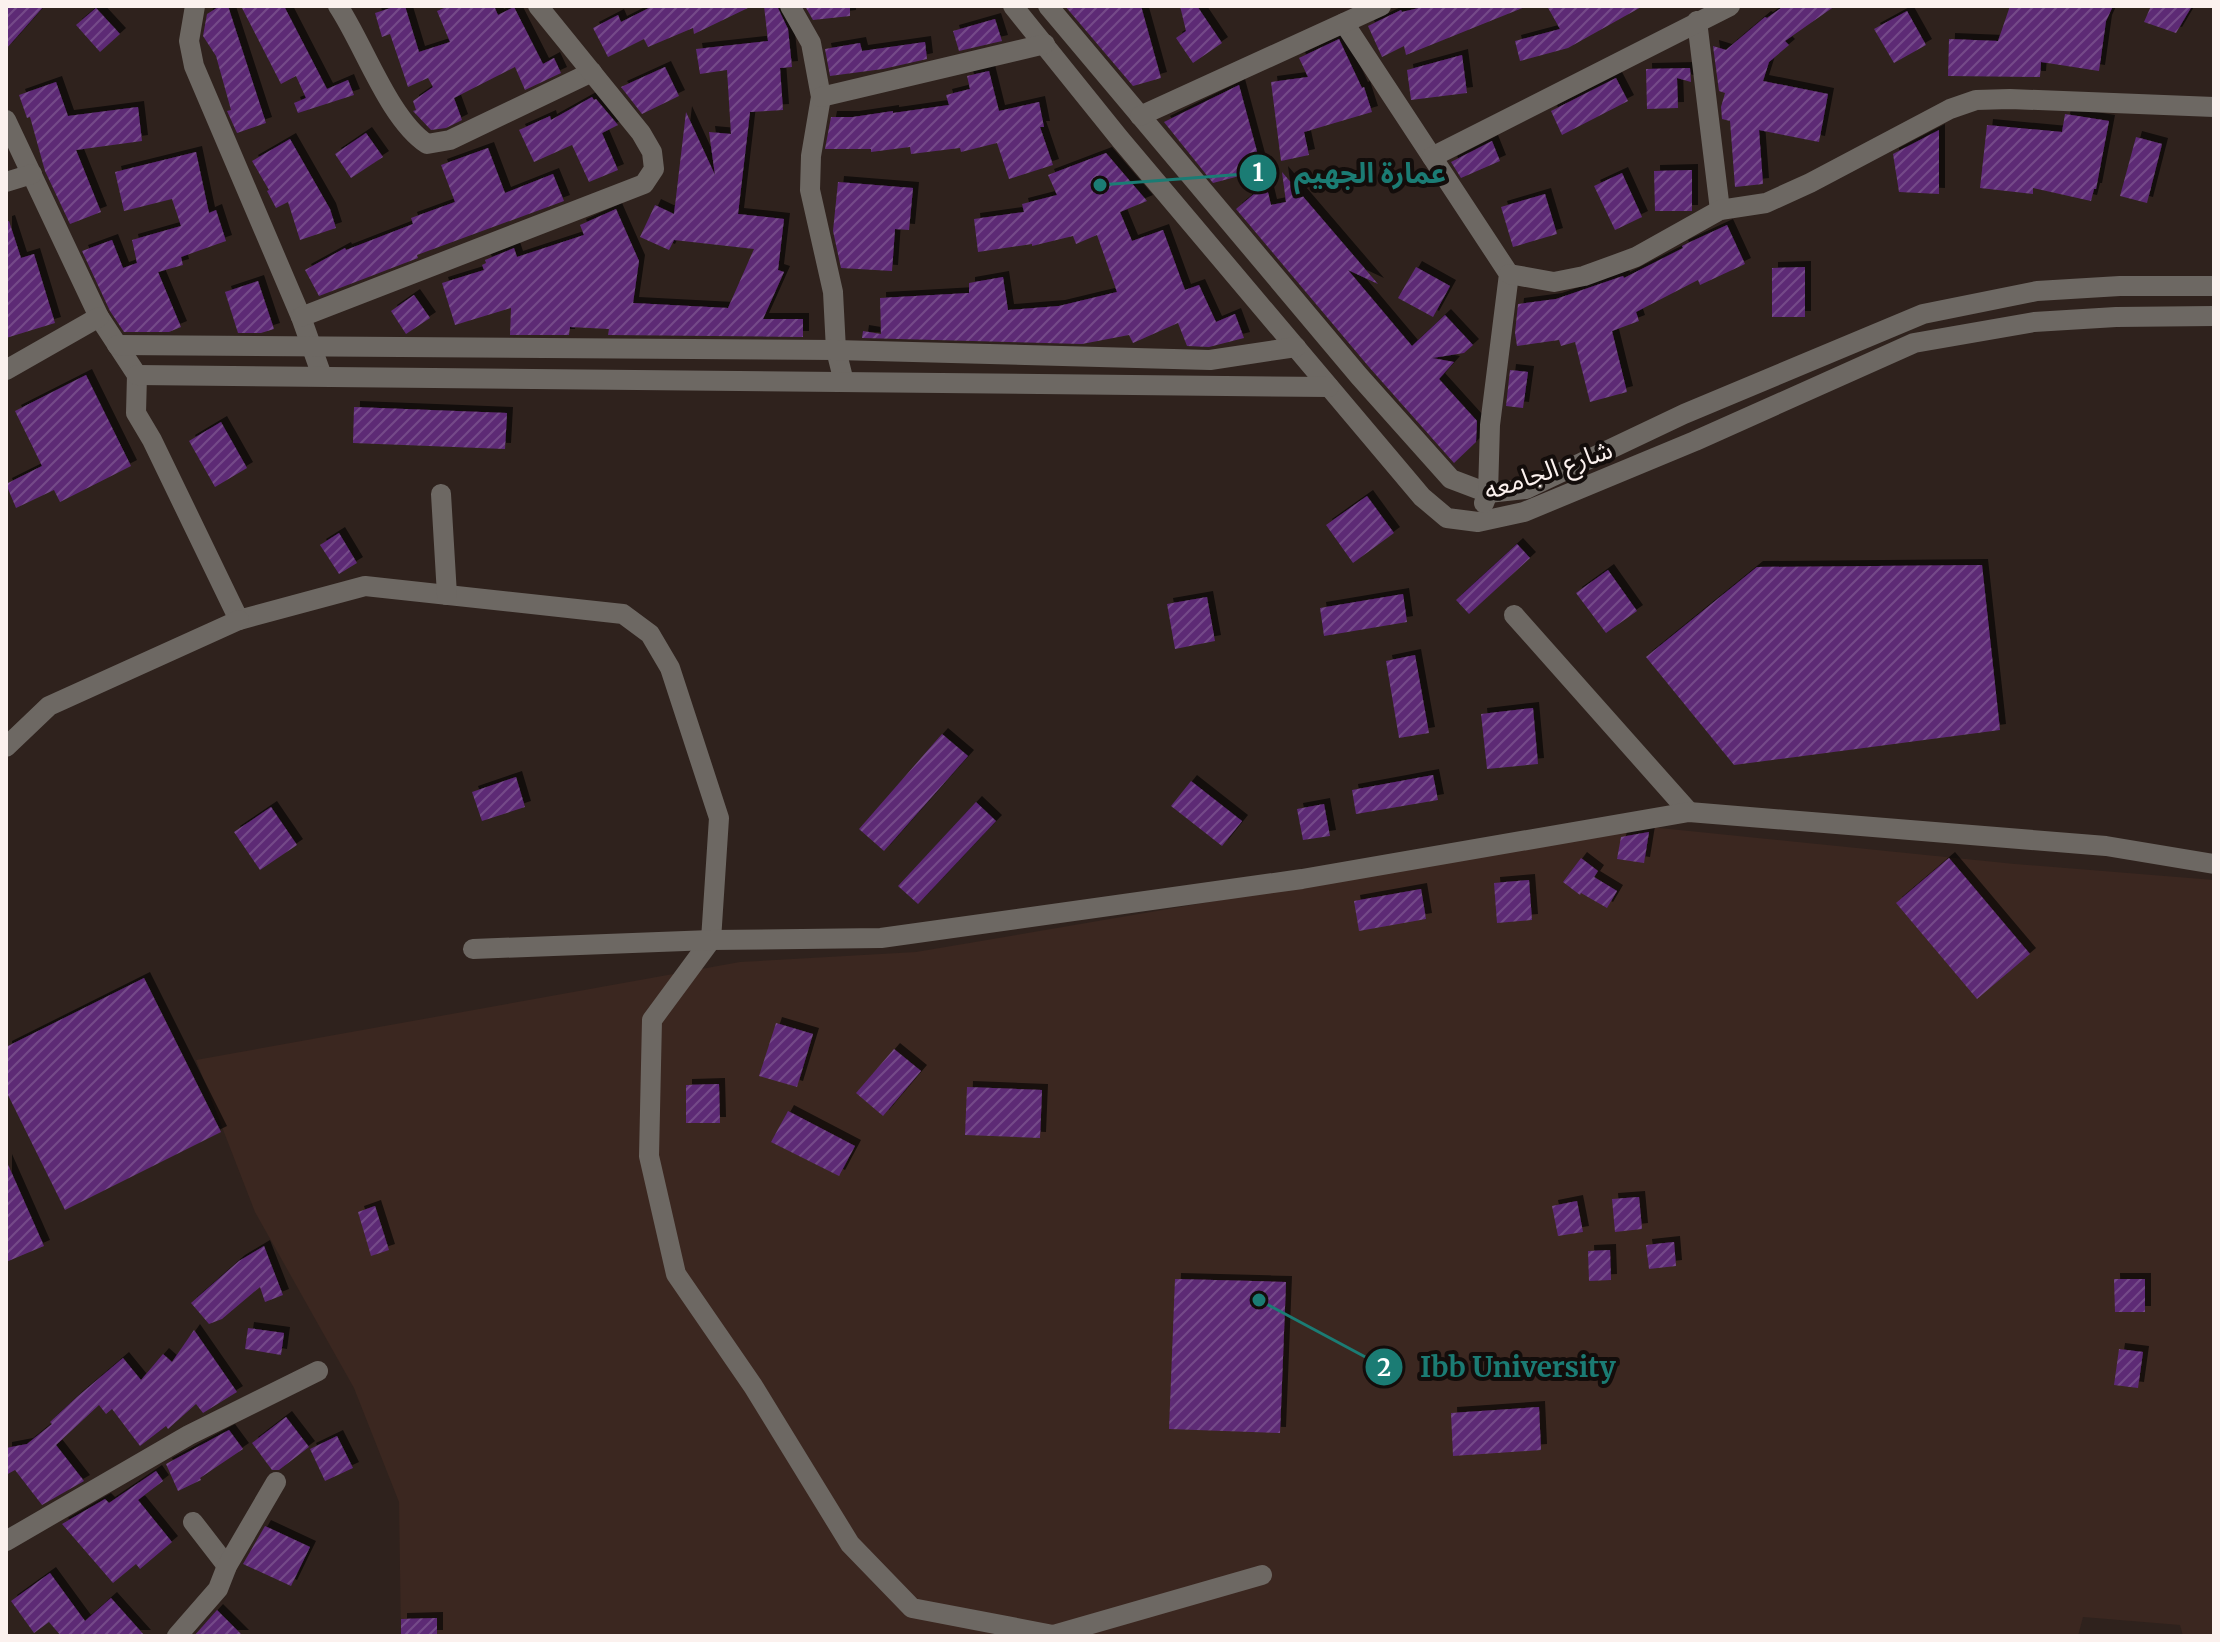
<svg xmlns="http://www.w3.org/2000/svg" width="2220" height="1642" font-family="Merriweather,'Noto Sans Arabic',serif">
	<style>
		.built { fill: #3b2720 }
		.building { fill: url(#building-hatch); filter: url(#shadow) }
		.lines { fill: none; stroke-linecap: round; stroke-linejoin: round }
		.minor { stroke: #6d6863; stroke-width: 20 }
		.labels { text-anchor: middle; stroke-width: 8; stroke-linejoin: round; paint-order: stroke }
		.street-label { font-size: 26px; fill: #fbf1ee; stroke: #130d0b }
		.leader { fill: none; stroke: #1b7c74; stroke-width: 3 }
		.callout-dot { fill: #1b7c74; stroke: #130d0b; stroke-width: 3 }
		.mark-label { font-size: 24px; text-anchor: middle; font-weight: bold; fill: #fff }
		.callout-label { font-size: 28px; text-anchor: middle; font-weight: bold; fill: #1b7c74; stroke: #130d0b; stroke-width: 8; stroke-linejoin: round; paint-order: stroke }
	</style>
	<defs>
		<pattern id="building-hatch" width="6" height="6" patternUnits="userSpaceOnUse" patternTransform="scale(2)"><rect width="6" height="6" fill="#5d2b75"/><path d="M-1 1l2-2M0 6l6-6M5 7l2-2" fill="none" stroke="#754a89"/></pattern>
		<filter id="shadow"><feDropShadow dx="6" dy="-6" stdDeviation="0" flood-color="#0009"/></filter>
	</defs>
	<rect width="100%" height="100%" fill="#2f221d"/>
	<!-- built -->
	<polygon class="built" points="1650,827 2015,864 2214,880 2214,1636 2183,1636 2180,1625 2083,1617 2078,1636 401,1636 399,1502 354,1388 255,1212 196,1060 740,962 916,952"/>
	<!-- building -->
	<g class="building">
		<polygon points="6,6 44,6 6,49"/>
		<polygon points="220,6 228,6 266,123 237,133 227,111 231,110 216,56 203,36 207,14"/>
		<polygon points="241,6 284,6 327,89 348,80 354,95 298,113 294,103 306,98 296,76 281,84"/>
		<polygon points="397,6 405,6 419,52 450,42 437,11 449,6 494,6 498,15 514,7 543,64 554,58 561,73 525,90 515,67 454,98 462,120 446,128 431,130 413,111 416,110 413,101 433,87 428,78 408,87 390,34 382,37 375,13"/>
		<polygon points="653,6 752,6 694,34 693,28 648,47 644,39 608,57 593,28 618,15 621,22"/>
		<polygon points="764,6 777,6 788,29 792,67 780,68 783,110 750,112 738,214 784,219 778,270 784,272 763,319 803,319 803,337 608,335 609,329 570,327 569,335 510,335 511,308 455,325 442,283 484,270 482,265 486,263 485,260 514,248 517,257 584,235 580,225 616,209 639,261 633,303 728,308 754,249 674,240 669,250 640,237 655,205 674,214 686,112 715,175 709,132 731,134 727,70 700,74 696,49 768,41"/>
		<polygon points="805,6 850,6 850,16 813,20"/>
		<polygon points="1065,6 1141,6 1161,78 1133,86"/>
		<polygon points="1180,6 1197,6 1222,43 1193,63 1176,38 1186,31"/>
		<polygon points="1427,6 1525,6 1525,7 1406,55 1404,46 1382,57 1368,26 1401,10 1402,12"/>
		<polygon points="1547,6 1643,6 1568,48 1520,61 1515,41 1560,29"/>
		<polygon points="1784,6 1835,6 1785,41 1789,45 1769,62 1763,81 1828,94 1819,142 1759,130 1763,184 1735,187 1730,121 1722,119 1721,107 1725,93 1719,91 1713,46 1726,50 1765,17 1767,18"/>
		<polygon points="2010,6 2113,6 2106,21 2099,71 2041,62 2040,77 1948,76 1949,39 1998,41"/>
		<polygon points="2151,6 2192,6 2176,33 2144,22"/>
		<polygon points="96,8 120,34 100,52 76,25"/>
		<polygon points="1907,11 1926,45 1894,63 1874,29"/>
		<polygon points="995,19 1002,41 959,51 953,31"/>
		<polygon points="1339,39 1362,88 1364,87 1372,112 1304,132 1309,155 1281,161 1271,82 1308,77 1299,58"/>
		<polygon points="925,42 927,59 883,69 830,76 825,49 860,43 862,51"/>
		<polygon points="1462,55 1467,93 1411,100 1407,70"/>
		<polygon points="665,67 679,96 642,114 621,87"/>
		<polygon points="1690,68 1691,82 1677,78 1678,108 1647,109 1646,69"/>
		<polygon points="989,71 999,111 1039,102 1044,127 1040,127 1053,165 1009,179 997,143 961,152 960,148 911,154 910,147 871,152 871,149 825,149 831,117 853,117 893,111 893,113 949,105 946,95 970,89 967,76"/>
		<polygon points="1616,78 1628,101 1562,135 1551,111"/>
		<polygon points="56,82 68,116 138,107 142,141 76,150 101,212 70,224 45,171 30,117 27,118 19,95"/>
		<polygon points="1239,85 1262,170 1213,183 1164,122"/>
		<polygon points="592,97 594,100 596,99 618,125 602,133 618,170 589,182 572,145 534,162 519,130 550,116 551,120"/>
		<polygon points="2065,114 2109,121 2096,189 2094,189 2091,201 2033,188 2033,194 1980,188 1987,125 2062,132"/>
		<polygon points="1939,130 1939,194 1899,192 1893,154"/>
		<polygon points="366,133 383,157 351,178 335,154"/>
		<polygon points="2136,137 2162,144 2147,203 2120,196"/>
		<polygon points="290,139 330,209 336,228 300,240 288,202 276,208 267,191 269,190 252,161"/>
		<polygon points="1492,141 1500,161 1461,178 1451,162"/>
		<polygon points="488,148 505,193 553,174 564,201 417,255 418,258 319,296 305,270 345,248 346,250 413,224 411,218 455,202 441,165"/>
		<polygon points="196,152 209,213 216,210 226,241 181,257 183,265 158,272 181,327 169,332 124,332 110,311 82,251 112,240 123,268 137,263 132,240 181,226 172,199 124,211 115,172"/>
		<polygon points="1106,153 1147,201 1120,212 1132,241 1163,230 1185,290 1199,285 1216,322 1235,314 1244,338 1209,347 1187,346 1178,323 1133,343 1129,335 1082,344 862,338 863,331 881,334 880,298 969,293 969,283 1003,277 1008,310 1059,306 1117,292 1097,235 1076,244 1073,236 1032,246 1032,244 978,252 974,219 1024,212 1022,204 1057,195 1048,175"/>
		<polygon points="1692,170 1692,211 1655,211 1654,171"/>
		<polygon points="1282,172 1378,284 1348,270 1412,346 1445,315 1473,345 1464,353 1432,358 1454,362 1439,379 1477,421 1476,442 1454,463 1369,367 1236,209 1266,184 1271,205 1286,202"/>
		<polygon points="1622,173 1642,217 1615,230 1594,186"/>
		<polygon points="838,182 913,188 909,230 895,229 892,271 841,268 833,231"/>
		<polygon points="1545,194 1557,234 1513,247 1501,207"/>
		<polygon points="9,221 21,258 34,254 55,323 6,338 6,222"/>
		<polygon points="1727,225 1745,264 1700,285 1698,280 1636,312 1639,321 1612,331 1627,392 1590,402 1575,342 1561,346 1559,340 1517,346 1515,333 1518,304 1556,299 1623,276 1624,278 1683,248 1682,246 1688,243"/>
		<polygon points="1416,267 1450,286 1433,317 1398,298"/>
		<polygon points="1805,267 1805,317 1772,317 1772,268"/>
		<polygon points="258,281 274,329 261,333 238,333 225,292"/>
		<polygon points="414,295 430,318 406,334 391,311"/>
		<polygon points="1510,370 1528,372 1523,408 1506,406"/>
		<polygon points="86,375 131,466 60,502 54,490 16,508 6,484 42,466 15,411"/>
		<polygon points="354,407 507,413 505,449 353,443"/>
		<polygon points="221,422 247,468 215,487 189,441"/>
		<polygon points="1367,496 1394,533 1353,563 1326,525"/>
		<polygon points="339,533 357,563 339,574 320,545"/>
		<polygon points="1517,544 1530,558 1469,614 1456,600"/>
		<polygon points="1982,565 2000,730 1734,765 1646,657 1757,567"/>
		<polygon points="1608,570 1637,611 1606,633 1576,593"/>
		<polygon points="1403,594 1407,622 1324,636 1320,608"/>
		<polygon points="1207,597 1215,641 1175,649 1167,604"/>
		<polygon points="1415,655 1429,733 1399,738 1386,661"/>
		<polygon points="1533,708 1538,764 1487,769 1481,714"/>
		<polygon points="942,734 968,756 884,851 859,829"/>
		<polygon points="1433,775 1438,800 1356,814 1352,790"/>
		<polygon points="516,777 525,807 482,821 472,792"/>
		<polygon points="1191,781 1242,821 1222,846 1171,806"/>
		<polygon points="976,802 996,821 918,904 898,886"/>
		<polygon points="1324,804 1330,836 1303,840 1297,809"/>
		<polygon points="271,807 297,845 260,870 234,832"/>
		<polygon points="1649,832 1644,863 1617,859 1621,837"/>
		<polygon points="1581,858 1598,871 1594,877 1617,891 1607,908 1581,893 1580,895 1563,882"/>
		<polygon points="1949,858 2030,954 1977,999 1896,903"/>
		<polygon points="1529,880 1532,920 1497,923 1494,883"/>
		<polygon points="1421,889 1426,919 1359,931 1354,901"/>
		<polygon points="144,978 221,1132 65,1210 6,1091 6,1047"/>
		<polygon points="776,1023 813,1034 797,1087 759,1076"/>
		<polygon points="894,1049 921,1071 883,1116 856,1093"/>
		<polygon points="719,1084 720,1123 686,1123 686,1085"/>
		<polygon points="967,1087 1042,1090 1040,1138 965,1135"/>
		<polygon points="788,1111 855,1146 839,1176 771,1142"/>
		<polygon points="6,1160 44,1246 6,1262"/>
		<polygon points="1639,1197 1642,1229 1615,1232 1612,1199"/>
		<polygon points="1577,1201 1583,1232 1558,1236 1552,1206"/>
		<polygon points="375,1206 389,1250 371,1256 358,1212"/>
		<polygon points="1674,1242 1676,1266 1649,1269 1646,1245"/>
		<polygon points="264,1246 283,1295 265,1302 260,1287 222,1319 209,1324 191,1303 239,1261"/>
		<polygon points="1610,1250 1611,1280 1589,1281 1588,1251"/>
		<polygon points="1175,1279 1286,1282 1280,1433 1169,1429"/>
		<polygon points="2114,1279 2145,1279 2145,1312 2115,1312"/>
		<polygon points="248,1328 284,1333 281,1355 245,1349"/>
		<polygon points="194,1330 237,1392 203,1413 196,1404 168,1429 166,1426 140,1446 112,1409 106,1414 99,1405 56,1445 84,1481 42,1505 15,1470 6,1475 6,1448 27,1444 52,1424 50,1422 77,1397 123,1358 141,1380 163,1354 172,1362"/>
		<polygon points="2119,1349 2143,1352 2138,1388 2114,1385"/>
		<polygon points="1539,1407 1541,1450 1453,1456 1451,1413"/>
		<polygon points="286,1417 309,1447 279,1470 272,1470 252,1443"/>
		<polygon points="229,1430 243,1449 200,1478 201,1480 178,1491 166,1464"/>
		<polygon points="337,1436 353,1468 325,1481 310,1449"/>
		<polygon points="156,1471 163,1481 138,1500 172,1542 140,1569 136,1564 113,1583 62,1524 105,1499 109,1503"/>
		<polygon points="265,1526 310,1547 291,1586 243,1564"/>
		<polygon points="50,1573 85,1621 111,1598 145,1636 61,1636 49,1622 34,1633 11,1601"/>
		<polygon points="217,1610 243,1636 194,1636"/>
		<polygon points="437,1618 437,1636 401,1636 401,1619"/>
	</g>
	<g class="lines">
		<!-- minor -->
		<g class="minor">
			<polyline points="195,6 189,41 194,66 301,317 322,376"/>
			<path d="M338,6C364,45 389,119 427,144L450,140L592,72"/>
			<polyline points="790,6 811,43 821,97 811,156 810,190 833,292 836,350 844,382"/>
			<polyline points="1013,6 1120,139 1422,497 1447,518 1478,522 1524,512 1695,441 1914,343 2034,322 2116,317 2214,316"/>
			<polyline points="1048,6 1359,376 1451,479 1488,493 1526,489 1684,414 1923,314 2037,291 2120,286 2214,286"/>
			<polyline points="1697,21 1720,210"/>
			<polyline points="1344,23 1509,274 1490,425 1488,493 1484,503"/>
			<polyline points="821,97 1045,44"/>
			<polyline points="1140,116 1381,6"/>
			<polyline points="6,120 99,317 137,375 136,413 152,440 239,620 365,586 623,614 650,634 670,668 719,818 711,940 652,1020 649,1156 676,1274 753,1386 850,1544 912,1608 1053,1635 1262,1575"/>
			<polyline points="1432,157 1730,6"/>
			<polyline points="6,182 32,174"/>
			<polyline points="1509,274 1554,282 1584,276 1636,257 1720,210 1766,203 1810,183 1950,109 1976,100 2010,99 2214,107"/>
			<polyline points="301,317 644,184 654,169 652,152 641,133 538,6"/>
			<polyline points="117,345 836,350 1210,360 1296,347"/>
			<polyline points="6,370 99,317"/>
			<polyline points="137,375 1329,387"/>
			<polyline points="441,494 447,595"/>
			<polyline points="1514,615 1689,812"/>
			<polyline points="6,747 49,706 239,620"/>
			<polyline points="473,949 711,940 881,938 1302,879 1689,812 2106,846 2214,864"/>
			<polyline points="193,1522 227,1566"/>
			<polyline points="6,1541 189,1435 318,1371"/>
			<polyline points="177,1636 218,1589 227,1566 276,1482"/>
		</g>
	</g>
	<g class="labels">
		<!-- street labels -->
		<g class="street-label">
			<text transform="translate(1548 470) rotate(-19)" y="9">شارع الجامعه</text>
		</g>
	</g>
	<!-- callouts -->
	<path class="leader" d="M1100 185L1258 173M1259 1300L1384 1367"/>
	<g class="callout-dot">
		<circle cx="1100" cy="185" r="8"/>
		<circle cx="1259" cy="1300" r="8"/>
		<circle cx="1258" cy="173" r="20"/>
		<circle cx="1384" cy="1367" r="20"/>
	</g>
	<g class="mark-label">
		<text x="1258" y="181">1</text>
		<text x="1384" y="1376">2</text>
	</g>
	<g class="callout-label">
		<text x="1370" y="183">عمارة الجهيم</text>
		<text x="1518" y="1377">Ibb University</text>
	</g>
	<!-- border -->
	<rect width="2220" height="1642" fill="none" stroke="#fbf1ee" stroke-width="16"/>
</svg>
